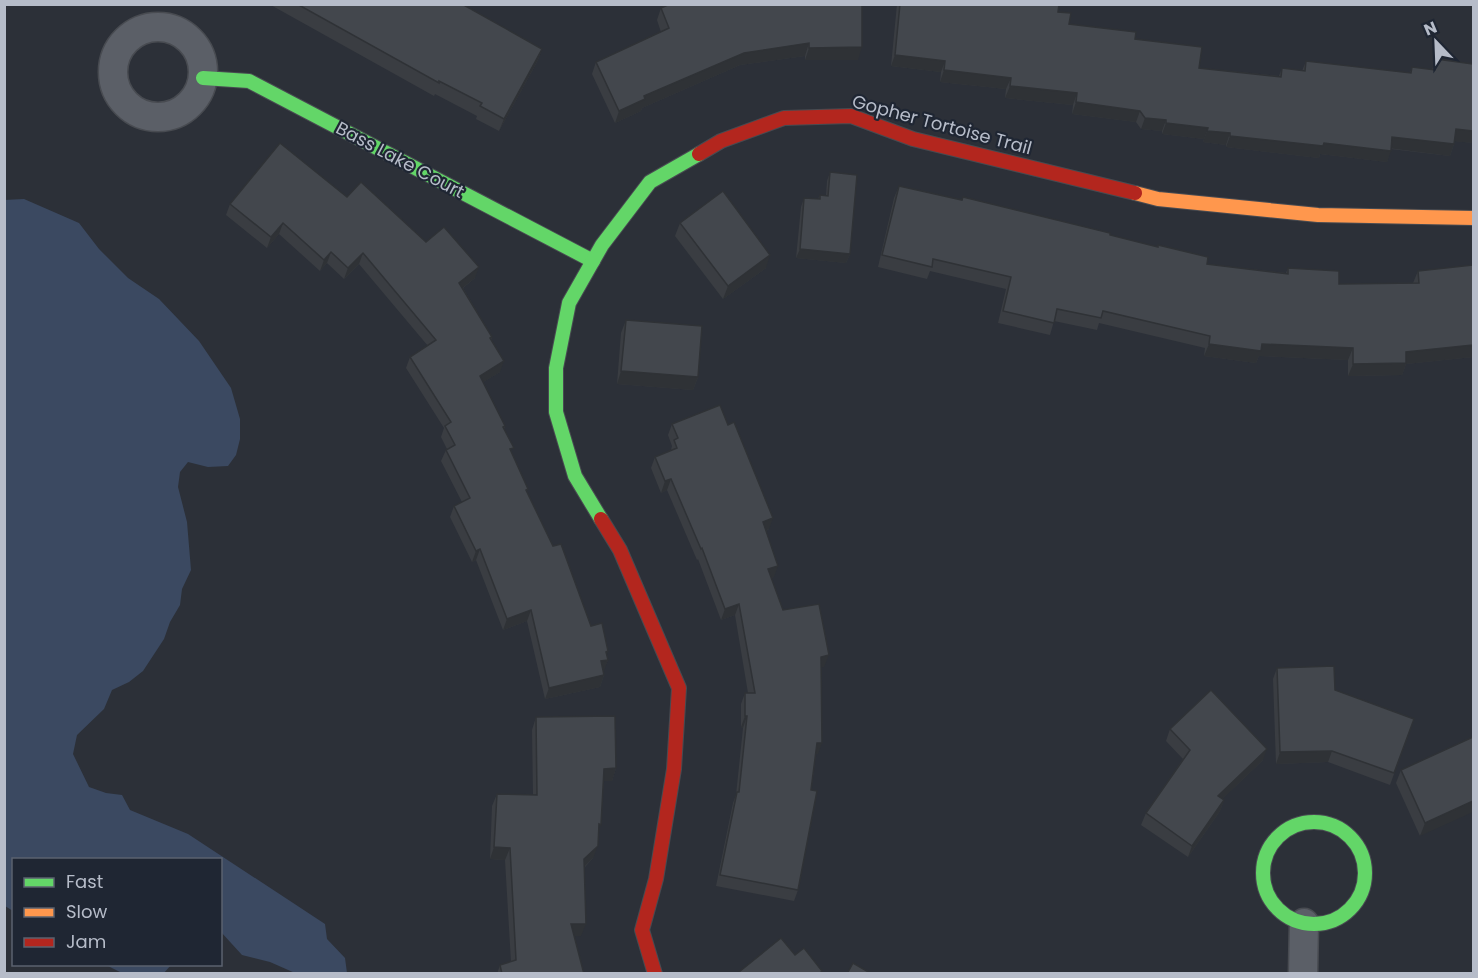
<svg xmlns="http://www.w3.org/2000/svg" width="1478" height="978" font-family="Poppins,sans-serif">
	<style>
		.water { fill: #3b4961 }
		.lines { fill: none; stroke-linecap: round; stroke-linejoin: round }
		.street-casing { stroke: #484b51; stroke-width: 31 }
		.fast-casing { stroke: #484b51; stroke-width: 16 }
		.slow-casing { stroke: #484b51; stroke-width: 16 }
		.jam-casing { stroke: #484b51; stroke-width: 16 }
		.street { stroke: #5b5f67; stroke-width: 28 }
		.fast { stroke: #63d668; stroke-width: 14 }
		.slow { stroke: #ff974d; stroke-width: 14 }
		.jam { stroke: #b3261e; stroke-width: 14 }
		.wall { fill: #3a3d42 }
		.shaded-wall { fill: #2f3236 }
		.building { fill: #43474d; stroke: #2f3236; stroke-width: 1.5 }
		.labels { text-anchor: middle; stroke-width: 4.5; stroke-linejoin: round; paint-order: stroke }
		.street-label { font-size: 18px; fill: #b6bcc9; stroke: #1f2633 }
	</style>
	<rect width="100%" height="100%" fill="#2c3038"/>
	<!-- water -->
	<g class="water">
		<polygon points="24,199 79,223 99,249 128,278 159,299 199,341 231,388 240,419 240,439 236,455 228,466 208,467 188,462 180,472 178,487 187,522 191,570 182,589 180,605 170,622 164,639 143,671 129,682 112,690 104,709 77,735 73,754 89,787 106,793 122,795 130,810 188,834 325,924 327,939 345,958 347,973 295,973 270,962 242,955 221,932 220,860 14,860 13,911 5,906 4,200"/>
		<polygon points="106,965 171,965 163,974 122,973"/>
	</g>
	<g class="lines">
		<defs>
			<g id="street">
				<circle cx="158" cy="72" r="45"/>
				<polyline points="1303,974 1304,923"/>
			</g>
			<g id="fast">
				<polyline points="203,78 249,81 593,261"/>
				<polyline points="601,519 575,476 556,412 556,368 569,303 602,245 650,182 699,154"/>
				<circle cx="1314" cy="873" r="51"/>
			</g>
			<polyline id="slow" points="1135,193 1158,199 1318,215 1474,218"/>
			<g id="jam">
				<polyline points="699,154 721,141 784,118 851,116 913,139 1135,193"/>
				<polyline points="601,519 620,550 679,688 674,769 656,879 642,930 655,974"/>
			</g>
		</defs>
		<!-- street casing -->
		<use href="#street" class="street-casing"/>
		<!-- fast casing -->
		<use href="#fast" class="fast-casing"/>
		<!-- slow casing -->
		<use href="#slow" class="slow-casing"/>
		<!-- jam casing -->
		<use href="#jam" class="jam-casing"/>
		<!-- street -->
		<use href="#street" class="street"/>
		<!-- fast -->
		<use href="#fast" class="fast"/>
		<!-- slow -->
		<use href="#slow" class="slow"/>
		<!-- jam -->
		<use href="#jam" class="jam"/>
	</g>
	<!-- wall -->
	<g class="wall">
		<polygon points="269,4 462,4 542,49 537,62 499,131 476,119 477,116 435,94 434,96"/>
		<polygon points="666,4 862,4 858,60 805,60 805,56 740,65 642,108 641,111 615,123 592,74 596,62 661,32 657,20 661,8 666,6"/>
		<polygon points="897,4 1059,4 1058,12 1069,24 1135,39 1199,68 1279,76 1282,68 1302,71 1306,61 1410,73 1412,67 1432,70 1436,59 1473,64 1473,143 1455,141 1450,156 1391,149 1387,162 1320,154 1319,158 1226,147 1226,145 1203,142 1204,139 1162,134 1162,131 1141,129 1136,122 1072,114 1073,105 1005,98 1006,89 940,82 941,72 891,66"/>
		<polygon points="830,172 850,254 846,263 796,258 801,207 804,198 818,199 820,195 826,196 827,181"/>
		<polygon points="899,186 1110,235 1207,264 1286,273 1288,268 1339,284 1413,283 1418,271 1473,265 1473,357 1406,364 1402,375 1348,376 1348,360 1259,356 1256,363 1204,356 1205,348 1099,323 1097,330 1054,321 1050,335 998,323 1006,289 930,271 927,279 878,267 894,198"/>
		<polygon points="347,197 426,242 475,278 463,288 492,337 491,340 500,372 483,382 505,426 504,429 512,453 527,492 591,626 608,651 606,655 608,660 603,671 604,675 600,687 545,699 527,621 503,630 476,560 472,562 450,517 454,506 462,502 441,461 446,450 447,449 441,437 444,428 406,368 410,357 428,346 359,264 344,279 327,263 320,271 279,234 267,248 226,215 230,204"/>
		<polygon points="680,223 766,268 723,299 675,236"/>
		<polygon points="626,320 698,377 693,390 617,384 621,333"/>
		<polygon points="672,424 769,529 766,531 774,577 771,578 783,610 824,667 821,667 818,754 816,754 798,890 794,901 716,886 733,803 736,795 743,728 741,727 741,704 745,693 748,693 735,615 721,620 698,559 697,560 667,490 661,493 651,468 655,457 671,450 672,446 668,435"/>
		<polygon points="1277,668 1335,690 1414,719 1390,785 1328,762 1276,764 1273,679"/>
		<polygon points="536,717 616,768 612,781 604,781 598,833 593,858 585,867 581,936 574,936 584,974 511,962 505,860 490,859 492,806 497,794 533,795 532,730"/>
		<polygon points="1170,729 1263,760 1222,799 1224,800 1220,811 1188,857 1141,825 1146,813 1183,759 1166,741"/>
		<polygon points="1473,737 1420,836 1396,783 1401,770"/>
		<polygon points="500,965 502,974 497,974"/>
	</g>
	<!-- shaded-wall -->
	<g class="shaded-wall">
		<polygon points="809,43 805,56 740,65 642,108 641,111 615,123 619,111 644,96 744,53"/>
		<polygon points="862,47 858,60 805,60 809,48"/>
		<polygon points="542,49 537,62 499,131 504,119"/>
		<polygon points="895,55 945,61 941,72 891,66"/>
		<polygon points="944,70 1011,78 1006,89 940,82"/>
		<polygon points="1010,86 1077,93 1073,105 1005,98"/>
		<polygon points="1076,102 1140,111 1136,122 1072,114"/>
		<polygon points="1145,118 1166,120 1162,131 1141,129"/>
		<polygon points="1166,123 1208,128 1204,139 1162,134"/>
		<polygon points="1456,129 1473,131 1473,143 1452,141"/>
		<polygon points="1207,131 1230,133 1226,145 1203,142"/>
		<polygon points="1230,136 1324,143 1391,151 1387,162 1320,154 1319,158 1226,147"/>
		<polygon points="1392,137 1454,144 1450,156 1388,148"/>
		<polygon points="283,223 279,234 267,248 271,237"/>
		<polygon points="800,249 850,254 846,263 796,258"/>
		<polygon points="331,252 327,263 320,271 324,260"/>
		<polygon points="363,253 359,264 344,279 348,268"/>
		<polygon points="770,255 766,268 723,299 728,286"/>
		<polygon points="479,267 475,278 455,294 459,283"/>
		<polygon points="1209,344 1262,344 1353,348 1348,360 1259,356 1256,363 1204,356"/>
		<polygon points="1473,345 1473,357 1406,364 1402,375 1348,376 1353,364 1406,352"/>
		<polygon points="504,361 500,372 475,387 480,376"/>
		<polygon points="621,371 698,377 693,390 617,384"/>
		<polygon points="671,479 667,490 661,493 665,481"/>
		<polygon points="773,518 769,529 758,534 763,522"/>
		<polygon points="480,549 476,560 472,562 476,551"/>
		<polygon points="778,566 774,577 764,581 768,569"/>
		<polygon points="739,604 735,615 721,620 725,609"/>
		<polygon points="531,610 527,621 503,630 507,619"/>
		<polygon points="608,651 605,661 608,660 604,671 597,672 606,652"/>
		<polygon points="829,655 824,667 817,668 821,657"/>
		<polygon points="604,675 600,687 545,699 549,688"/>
		<polygon points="745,716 747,716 743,728 741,727"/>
		<polygon points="817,743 822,743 818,754 813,754"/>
		<polygon points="1267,749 1263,760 1214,807 1218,796"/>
		<polygon points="1332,751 1328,762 1276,764 1280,752"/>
		<polygon points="616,768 612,781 600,781 604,769"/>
		<polygon points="1224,800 1220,811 1188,857 1192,846"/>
		<polygon points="1473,801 1473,812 1420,836 1425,823"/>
		<polygon points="598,846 593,858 580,871 584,859"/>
		<polygon points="494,847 510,848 505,860 490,859"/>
		<polygon points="571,924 586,924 581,936 567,937"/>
	</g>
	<!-- building -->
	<g class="building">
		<polygon points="297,4 462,4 542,49 504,119 480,106 482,103 439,81 439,83"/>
		<polygon points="670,4 862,4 862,47 809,48 809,43 744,53 644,96 645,99 619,111 596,62 669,28 661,8"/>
		<polygon points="900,4 1059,4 1058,12 1071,13 1069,24 1136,32 1135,39 1202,47 1199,68 1281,77 1282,68 1305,71 1306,61 1411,73 1412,67 1435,70 1436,59 1473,64 1473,131 1456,129 1454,144 1392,137 1391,151 1324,143 1323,146 1230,136 1230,133 1207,131 1208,128 1166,123 1166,120 1145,118 1140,111 1076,102 1077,93 1010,86 1011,78 944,70 945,61 895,55"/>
		<polygon points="280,143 347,197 361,182 426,242 444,227 479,267 459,283 492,337 490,338 504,361 480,376 505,426 503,427 514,448 510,449 528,489 526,490 553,546 561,544 591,626 602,623 608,651 606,652 608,660 601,661 604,675 549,688 531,610 507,619 480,549 476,551 454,506 470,498 446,450 455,445 445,426 451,422 410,357 436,340 363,253 348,268 331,252 324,260 283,223 271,237 230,204"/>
		<polygon points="830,172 857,175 850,254 800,249 804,198 820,199 820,195 828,196"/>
		<polygon points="899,186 962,200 963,197 1110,233 1110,235 1158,247 1158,245 1208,257 1207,264 1288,274 1288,268 1339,271 1339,284 1419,283 1418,271 1473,265 1473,345 1406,352 1406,363 1353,364 1353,348 1262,344 1261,351 1209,344 1210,336 1103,311 1101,318 1057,309 1054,323 1003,311 1011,277 933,259 932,267 882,255"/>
		<polygon points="723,191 770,255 728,286 680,223"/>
		<polygon points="626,320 702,326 698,377 621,371"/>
		<polygon points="720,405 728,425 734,422 773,518 763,522 778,566 768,569 783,610 819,604 829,655 821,657 822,743 817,743 811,790 817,791 798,890 720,875 737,792 739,792 747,716 745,716 745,693 755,693 739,604 725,609 702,548 701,549 671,479 665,481 655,457 677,448 674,440 678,438 672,424"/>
		<polygon points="1334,666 1335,690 1414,719 1394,773 1332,751 1280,752 1277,668"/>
		<polygon points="1211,690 1267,749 1218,796 1224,800 1192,846 1146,813 1190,750 1170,729"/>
		<polygon points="615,716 616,768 604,769 601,825 599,824 598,846 584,859 586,924 571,924 584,974 502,974 500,965 516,960 510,848 494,847 497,794 537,795 536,717"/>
		<polygon points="1473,737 1473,801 1425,823 1401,770"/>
		<polygon points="781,938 795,955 804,948 822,971 819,974 741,974 739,972"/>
		<polygon points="853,963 872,974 847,974"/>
	</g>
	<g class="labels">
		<!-- street labels -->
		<g class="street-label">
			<text transform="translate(942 125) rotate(15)" y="6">Gopher Tortoise Trail</text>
			<text transform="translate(400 160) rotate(28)" y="6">Bass Lake Court</text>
		</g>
	</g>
	<!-- border -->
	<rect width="1478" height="978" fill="none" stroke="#b6bcc9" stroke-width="12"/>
	<!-- legend -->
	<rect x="12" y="858" width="210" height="108" fill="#1f2633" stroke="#5b626f" stroke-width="1.5"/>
	<rect x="24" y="878" width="30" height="9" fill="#63d668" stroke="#5b626f" stroke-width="1.5"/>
	<text x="66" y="888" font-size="18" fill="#b6bcc9">Fast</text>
	<rect x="24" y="908" width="30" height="9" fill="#ff974d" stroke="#5b626f" stroke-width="1.5"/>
	<text x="66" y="918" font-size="18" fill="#b6bcc9">Slow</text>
	<rect x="24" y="938" width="30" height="9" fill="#b3261e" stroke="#5b626f" stroke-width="1.5"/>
	<text x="66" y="948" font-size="18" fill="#b6bcc9">Jam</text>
	<!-- north arrow -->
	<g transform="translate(1436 42) rotate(337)" stroke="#1f2633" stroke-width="4.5" paint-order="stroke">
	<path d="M0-4.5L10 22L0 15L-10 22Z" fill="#b6bcc9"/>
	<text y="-9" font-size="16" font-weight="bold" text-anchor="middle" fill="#b6bcc9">N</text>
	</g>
</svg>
